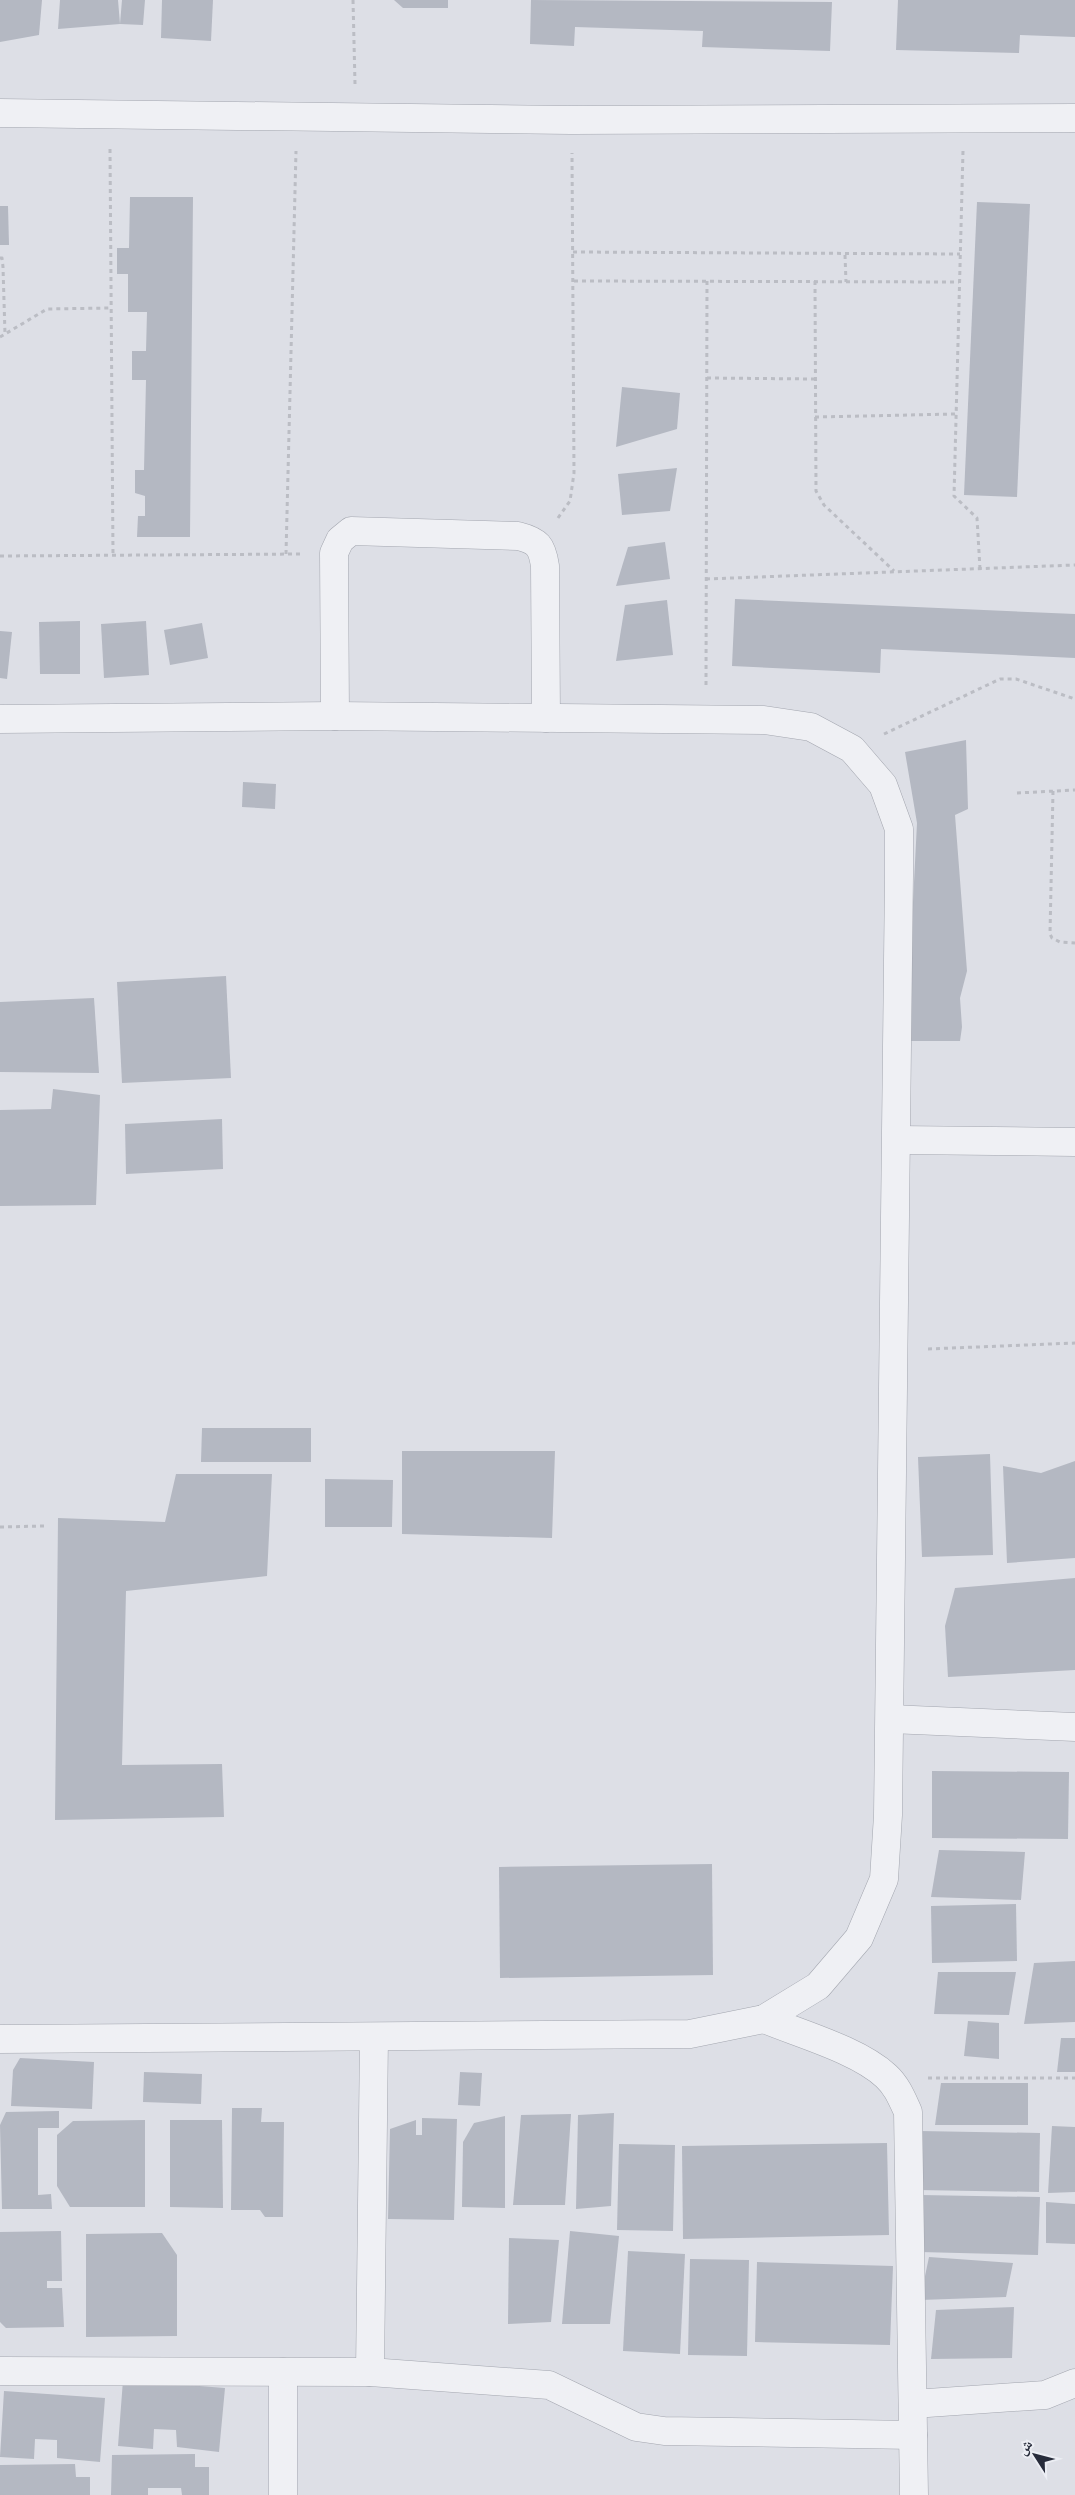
<svg xmlns="http://www.w3.org/2000/svg" width="1075" height="2495" font-family="Cabin,'Noto Naskh Arabic',sans-serif">
	<style>
		.building { fill: #b4b8c2 }
		.lines { fill: none; stroke-linecap: round; stroke-linejoin: round }
		.minor-casing { stroke: #a3a6af; stroke-width: 29 }
		.path { stroke: #bbbdc4; stroke-width: 3; stroke-dasharray: 4 4; stroke-linecap: butt }
		.minor { stroke: #eff0f4; stroke-width: 28 }
	</style>
	<rect width="100%" height="100%" fill="#dddfe6"/>
	<!-- building -->
	<g class="building">
		<polygon points="0,0 42,0 39,35 0,42"/>
		<polygon points="60,0 118,0 120,24 122,0 145,0 143,25 120,24 58,29"/>
		<polygon points="162,0 213,0 211,41 161,38"/>
		<polygon points="394,0 448,0 448,8 403,8"/>
		<polygon points="531,0 832,2 830,51 702,47 703,31 575,27 574,46 530,44"/>
		<polygon points="898,0 1075,0 1075,37 1020,35 1019,53 896,50"/>
		<polygon points="130,197 193,197 190,537 137,537 138,516 145,516 145,496 135,493 135,470 144,470 146,380 132,380 132,351 146,351 147,312 128,312 128,274 117,274 117,248 129,248"/>
		<polygon points="977,202 1030,204 1017,497 964,495"/>
		<polygon points="0,206 8,206 9,245 0,245"/>
		<polygon points="622,387 680,393 677,429 616,447"/>
		<polygon points="677,468 670,511 622,515 618,474"/>
		<polygon points="665,542 670,579 616,586 628,547"/>
		<polygon points="735,599 1075,614 1075,658 881,649 880,673 732,666"/>
		<polygon points="667,600 673,655 616,661 625,605"/>
		<polygon points="80,621 80,674 40,674 39,622"/>
		<polygon points="146,621 149,675 104,678 101,624"/>
		<polygon points="202,623 208,658 170,665 164,630"/>
		<polygon points="0,631 12,632 7,679 0,678"/>
		<polygon points="966,740 968,809 955,815 967,971 960,998 962,1027 960,1041 906,1041 917,823 905,752"/>
		<polygon points="243,782 276,784 275,809 242,807"/>
		<polygon points="226,976 231,1078 122,1083 117,982"/>
		<polygon points="94,998 99,1073 0,1072 0,1002"/>
		<polygon points="53,1089 100,1095 96,1205 0,1206 0,1110 51,1109"/>
		<polygon points="222,1119 223,1169 126,1174 125,1124"/>
		<polygon points="202,1428 311,1428 311,1462 201,1462"/>
		<polygon points="402,1451 555,1451 552,1538 402,1534"/>
		<polygon points="990,1454 993,1555 922,1557 918,1457"/>
		<polygon points="1075,1461 1075,1558 1007,1563 1003,1466 1041,1473"/>
		<polygon points="176,1474 272,1474 267,1576 126,1591 122,1765 222,1764 224,1817 55,1820 58,1518 165,1522"/>
		<polygon points="325,1479 393,1480 392,1527 325,1527"/>
		<polygon points="1075,1578 1075,1670 948,1677 945,1626 955,1588"/>
		<polygon points="932,1771 1069,1772 1068,1839 932,1838"/>
		<polygon points="939,1850 1025,1852 1021,1900 931,1897"/>
		<polygon points="712,1864 713,1975 500,1978 499,1867"/>
		<polygon points="1016,1904 1017,1961 932,1963 931,1906"/>
		<polygon points="1075,1961 1075,2022 1024,2024 1034,1963"/>
		<polygon points="938,1972 1016,1972 1009,2015 934,2014"/>
		<polygon points="968,2021 999,2023 999,2059 964,2056"/>
		<polygon points="1061,2038 1075,2038 1075,2072 1057,2072"/>
		<polygon points="20,2058 94,2062 92,2109 11,2106 13,2070"/>
		<polygon points="144,2072 202,2074 201,2104 143,2102"/>
		<polygon points="460,2072 482,2073 480,2106 458,2105"/>
		<polygon points="941,2083 1028,2083 1028,2125 935,2125"/>
		<polygon points="232,2108 262,2108 261,2122 284,2122 283,2217 265,2217 260,2210 231,2210"/>
		<polygon points="59,2111 59,2128 38,2128 38,2195 51,2194 52,2209 2,2209 0,2125 6,2112"/>
		<polygon points="614,2113 611,2206 576,2209 578,2115"/>
		<polygon points="571,2114 565,2205 513,2205 521,2115"/>
		<polygon points="505,2116 505,2208 462,2207 463,2142 474,2123"/>
		<polygon points="422,2118 457,2119 454,2220 388,2219 390,2129 416,2120 416,2135 422,2135"/>
		<polygon points="145,2120 145,2207 70,2207 57,2186 57,2135 73,2121"/>
		<polygon points="170,2120 222,2120 223,2208 170,2207"/>
		<polygon points="1052,2126 1075,2127 1075,2192 1048,2193"/>
		<polygon points="919,2131 1040,2133 1039,2192 918,2190"/>
		<polygon points="887,2143 889,2235 683,2239 682,2146"/>
		<polygon points="619,2144 675,2145 673,2231 617,2230"/>
		<polygon points="921,2195 1040,2197 1038,2255 920,2252"/>
		<polygon points="1046,2202 1075,2204 1075,2244 1046,2243"/>
		<polygon points="61,2231 62,2281 47,2281 47,2288 62,2288 64,2327 6,2328 0,2322 0,2232"/>
		<polygon points="570,2231 619,2236 610,2324 562,2324"/>
		<polygon points="162,2233 177,2255 177,2336 86,2337 86,2234"/>
		<polygon points="509,2238 559,2240 551,2322 508,2324"/>
		<polygon points="628,2251 685,2254 680,2354 623,2351"/>
		<polygon points="929,2257 1013,2263 1006,2297 920,2300"/>
		<polygon points="690,2259 749,2260 747,2356 688,2355"/>
		<polygon points="757,2262 893,2266 890,2345 755,2342"/>
		<polygon points="1014,2307 1012,2358 931,2359 936,2310"/>
		<polygon points="123,2380 225,2388 219,2452 177,2447 176,2430 154,2429 153,2449 118,2446"/>
		<polygon points="4,2391 105,2398 100,2462 57,2458 57,2440 35,2439 34,2459 0,2457"/>
		<polygon points="195,2454 195,2467 209,2467 209,2495 182,2495 181,2488 148,2488 148,2495 111,2495 112,2455"/>
		<polygon points="75,2464 76,2477 90,2477 90,2495 0,2495 0,2465"/>
	</g>
	<g class="lines">
		<defs>
			<g id="minor">
				<polyline points="0,113 571,120 1075,118"/>
				<path d="M335,716L334,553L340,540L351,531L518,536C538,541 542,546 545,566L546,718"/>
				<polyline points="0,719 335,716 764,720 811,727 852,749 883,785 899,829 899,875 888,1815 884,1879 859,1938 818,1986 764,2019 690,2034 0,2039"/>
				<polyline points="897,1140 1075,1142"/>
				<polyline points="890,1719 1075,1727"/>
				<path d="M764,2019C800,2034 858,2050 886,2076C897,2086 902,2099 908,2112L914,2495"/>
				<polyline points="0,2371 370,2372 549,2385 636,2427 664,2431 913,2435"/>
				<polyline points="370,2372 374,2037"/>
				<polyline points="913,2404 1045,2395 1075,2383"/>
				<polyline points="283,2495 283,2372"/>
			</g>
		</defs>
		<!-- minor casing -->
		<use href="#minor" class="minor-casing"/>
		<!-- path -->
		<g class="path">
			<polyline points="353,0 355,84"/>
			<polyline points="110,149 113,555"/>
			<polyline points="963,151 954,496 977,518 980,569"/>
			<polyline points="573,252 960,254"/>
			<polyline points="845,255 846,282"/>
			<polyline points="0,258 2,258 3,267 5,334"/>
			<polyline points="574,281 959,282"/>
			<polyline points="815,281 816,491 824,505 894,571"/>
			<polyline points="0,337 47,309 111,308"/>
			<polyline points="707,378 815,379"/>
			<polyline points="815,417 956,414"/>
			<polyline points="558,518 570,501 574,473 572,153"/>
			<polyline points="286,554 296,151"/>
			<polyline points="0,556 301,554"/>
			<polyline points="706,579 1075,565"/>
			<polyline points="706,685 707,281"/>
			<polyline points="884,734 1000,679 1016,679 1075,699"/>
			<polyline points="1053,791 1050,934 1052,938 1060,942 1075,943"/>
			<polyline points="1017,793 1075,790"/>
			<polyline points="928,1349 1075,1343"/>
			<polyline points="0,1527 44,1526"/>
			<polyline points="928,2078 1075,2078"/>
		</g>
		<!-- minor -->
		<use href="#minor" class="minor"/>
	</g>
	<!-- north arrow -->
	<g transform="translate(1035 2455) rotate(306)" stroke="#eceef4" stroke-width="4" paint-order="stroke">
	<path d="M0-4L9 19L0 12L-9 19Z" fill="#272c3b"/>
	<text y="-8" font-size="14" font-weight="bold" text-anchor="middle" fill="#272c3b">ش</text>
	</g>
</svg>
